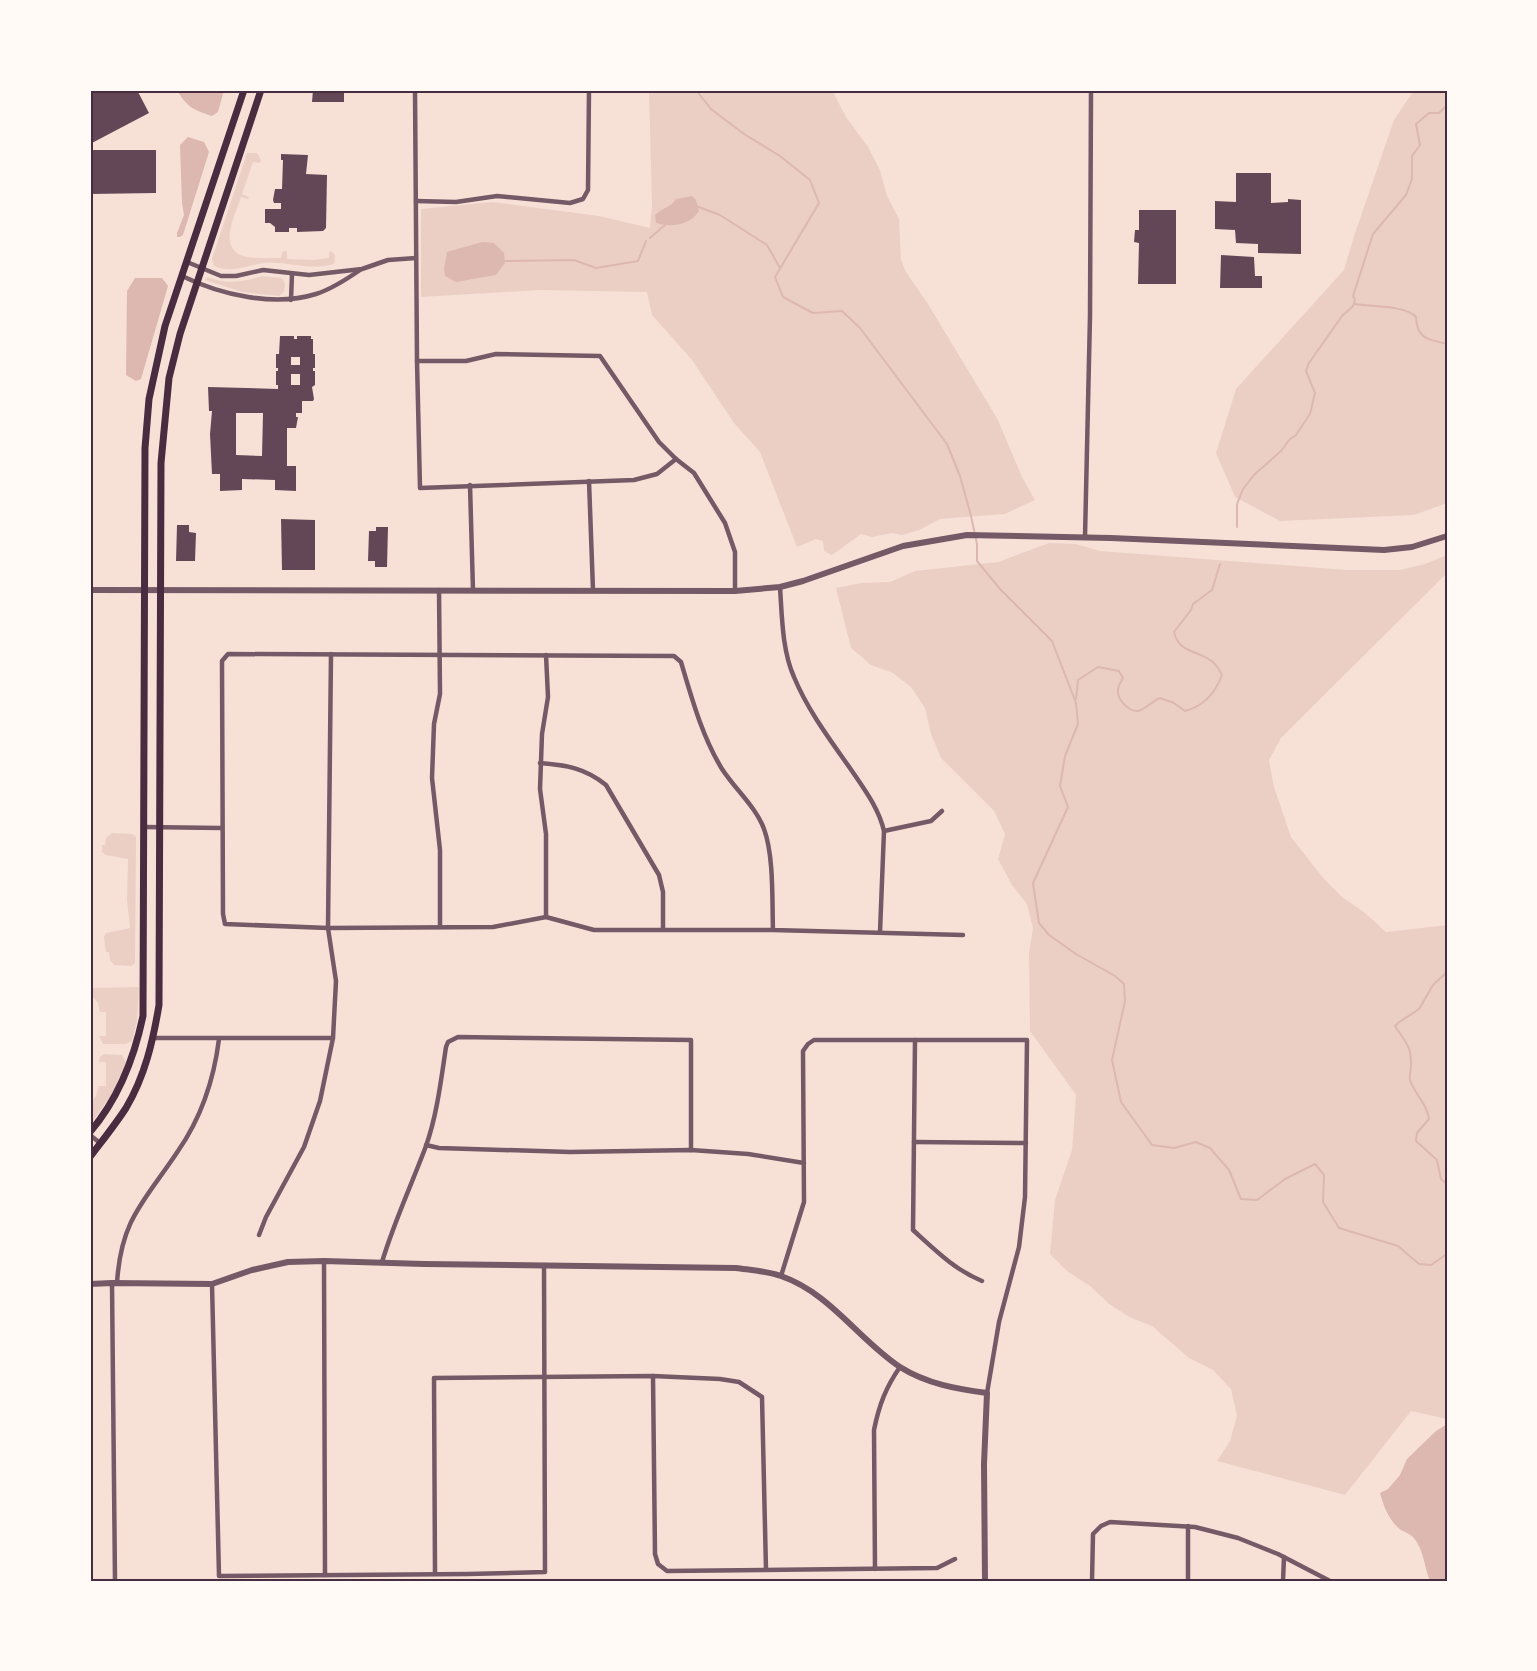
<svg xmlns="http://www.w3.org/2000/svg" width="1537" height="1671" font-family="Cabin,sans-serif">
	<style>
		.green { fill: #ebcfc5 }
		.water { fill: #dcb8b0 }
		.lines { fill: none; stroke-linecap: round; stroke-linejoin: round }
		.stream { stroke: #dcb8b0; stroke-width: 2 }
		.building { fill: #644757; fill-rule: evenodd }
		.minor { stroke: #755966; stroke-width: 4.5 }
		.tertiary { stroke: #755966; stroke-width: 6 }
		.secondary { stroke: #4a2c40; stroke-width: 7 }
		.neatline { fill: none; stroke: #4a2c40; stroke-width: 2 }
	</style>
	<rect width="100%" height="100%" fill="#f7e1d7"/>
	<!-- green -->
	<g class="green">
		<polygon points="649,90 832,90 846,117 868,147 880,170 887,196 899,219 901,260 906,272 928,304 998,420 1022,477 1035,500 1005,514 940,519 919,530 902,535 892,533 872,537 861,534 832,555 824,551 823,541 816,539 797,547 760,452 734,423 692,360 652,315 647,292 540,290 421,297 421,209 493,202 599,216 650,228 652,205"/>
		<polygon points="1414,90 1447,90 1447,503 1414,515 1280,521 1235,497 1216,453 1236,389 1344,270 1354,236 1394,120"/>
		<path d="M247,153H257L261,160L260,163L253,162L242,194L249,197L248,199L241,197C236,214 217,247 243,256C254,259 269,258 281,258L282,252L287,251V259L314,260L329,258V252L331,251L335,255L334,264C309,271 289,261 265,263C247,265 233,274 214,266L212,259Z"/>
		<path d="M262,276L282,278L285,284L284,292L279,296L242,292L205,280L208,277C227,285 242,282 262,276Z"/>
		<polygon points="1049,543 1076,544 1100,551 1347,570 1400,570 1425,564 1447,555 1447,573 1281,738 1269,760 1274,787 1291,837 1324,879 1342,897 1364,912 1386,932 1447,925 1447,1419 1411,1411 1345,1495 1217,1461 1230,1441 1237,1416 1231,1389 1213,1370 1189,1358 1152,1326 1129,1317 1108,1303 1090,1286 1068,1272 1050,1254 1055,1200 1072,1150 1076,1095 1030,1031 1029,953 1033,928 1027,904 1012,885 998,859 1005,834 994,811 941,758 931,734 925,708 911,687 893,673 871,665 851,648 836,588 861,583 890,582 915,571 998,562"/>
		<polygon points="112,833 132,834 136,837 135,963 131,966 114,965 110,960 109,952 106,952 104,937 106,933 130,928 127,900 128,859 106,855 102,852 102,845 105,845 106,838"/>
		<polygon points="139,987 137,1021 132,1041 126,1044 103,1044 99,1036 106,1036 106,1012 100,1012 98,1003 90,993 90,988"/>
		<polygon points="104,1054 122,1055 126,1063 111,1095 90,1125 90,1104 96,1096 99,1086 106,1086 106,1062 99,1062 100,1057"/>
	</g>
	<!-- water -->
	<g class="water">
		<path d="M177,90H224L218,112L212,116C193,110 187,107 177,90Z"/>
		<polygon points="188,137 204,142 209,152 183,235 180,237 177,237 177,233 184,215 182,203 180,145"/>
		<path d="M692,196L696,200L699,211C690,225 672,228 656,223L655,215C662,208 671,207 676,199Z"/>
		<polygon points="482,242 494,243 504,253 505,263 496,275 456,282 445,276 444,269 447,252"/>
		<polygon points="135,278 162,278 168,286 141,379 136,381 126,375 127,291"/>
		<path d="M1447,1424V1581H1430C1424,1567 1424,1549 1413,1537C1410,1534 1405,1532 1401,1530C1389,1521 1384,1507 1380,1493L1388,1489L1400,1475L1407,1459L1436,1431Z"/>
	</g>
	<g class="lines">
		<!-- stream -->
		<g class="stream">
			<polyline points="696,90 711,109 744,134 780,156 810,180 819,203 775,277 783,297 813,313 842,311 860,328 947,444 960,476 971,516 977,544 977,561 1000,589 1052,641 1076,703 1078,724 1065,756 1060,786 1068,807 1033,883 1039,923 1049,935 1076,954 1115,976 1124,984 1125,1001 1112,1060 1121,1102 1152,1145 1174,1148 1196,1142 1210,1148 1229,1170 1241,1199 1257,1200 1285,1179 1315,1164 1324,1175 1323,1202 1339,1228 1398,1246 1419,1264 1431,1265 1447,1254"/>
			<polyline points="696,206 720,215 767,245 780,268"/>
			<polyline points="650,238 666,224"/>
			<polyline points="505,261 574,260 596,268 638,261 646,241"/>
			<path d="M1355,304C1372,307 1405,305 1416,317C1417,340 1429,339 1447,344"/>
			<polyline points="1237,527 1237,504 1243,489 1254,475 1281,451 1290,439 1296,435 1310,414 1315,393 1306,371 1309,363 1342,316 1353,306 1355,300 1353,296 1373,234 1406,195 1412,179 1412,156 1420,145 1416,124 1429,113 1439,113 1447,105"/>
			<path d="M1076,699L1078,680L1098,667L1119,671L1123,678C1121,682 1117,687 1118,692C1118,700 1129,712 1138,711C1146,709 1152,701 1160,698L1174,703L1185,711C1204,706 1215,694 1222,675C1219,670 1216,663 1210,660C1196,650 1179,653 1174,632L1191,610L1193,604L1212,590L1220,564"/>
			<path d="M1447,972L1433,985L1419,1009L1398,1023L1395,1026C1405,1042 1412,1046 1411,1066C1411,1070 1409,1076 1410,1080C1415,1095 1427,1103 1429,1119L1417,1133L1416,1141L1437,1160L1441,1179L1447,1184"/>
		</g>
	</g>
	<!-- building -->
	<g class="building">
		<polygon points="90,90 137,90 149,113 90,144"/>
		<polygon points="313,90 344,90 344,102 312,102"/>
		<polygon points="90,150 156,150 156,193 90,194"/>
		<polygon points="281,154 308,155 306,174 327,175 326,228 323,231 297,232 297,228 289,228 289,232 275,232 275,227 270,223 265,223 265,209 281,209 281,203 274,203 273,200 275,189 282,189 283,160 281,160"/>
		<polygon points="1236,173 1271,173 1271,203 1288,202 1288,199 1301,200 1301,254 1258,253 1258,244 1236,243 1235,230 1215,229 1215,201 1236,202"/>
		<polygon points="1139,210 1176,210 1176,284 1138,284 1139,243 1134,242 1135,230 1139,230"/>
		<polygon points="1221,255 1254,257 1255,276 1262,276 1262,288 1220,288"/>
		<path d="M280,336H294V339H297V336H311V339H313V354H315V368H313V371H315V385L312,387L314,399L313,401H302V413H296V417H298L296,428H287V466H296V491L275,490V480L242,479V490L220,491V474H212L210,434L212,411H209L208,387L278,389V385H276V371H278V368H276V354H279ZM291,357H300V365H291ZM291,374H300V385H291ZM236,413H263L262,456L236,455Z"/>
		<polygon points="281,519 315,520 315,570 282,570"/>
		<polygon points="177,525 189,525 189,532 196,533 195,561 176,561"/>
		<polygon points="376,527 388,527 387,567 375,567 375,561 368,561 369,531 376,531"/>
	</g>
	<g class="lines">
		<!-- minor -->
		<g class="minor">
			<polyline points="415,90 417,361 420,488 634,480 657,474 676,459"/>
			<polyline points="416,201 456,202 497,196 570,203 583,199 588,190 589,90"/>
			<polyline points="187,262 221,276 236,276 263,270 309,275 362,269 388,260 416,258"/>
			<path d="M182,276C221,295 274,307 316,294C332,289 347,279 360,270"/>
			<polyline points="291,300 292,274"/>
			<polyline points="417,361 466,361 496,354 600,356 659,442 676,459 694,473 725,523 735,552 735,591"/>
			<polyline points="589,481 593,590"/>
			<polyline points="470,485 473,590"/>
			<polyline points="1085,537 1090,316 1091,90"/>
			<path d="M780,587C782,616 782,650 794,677C808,711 831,741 852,771C865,790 879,809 884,831L880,932"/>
			<polyline points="439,590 440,694 434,724 432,778 440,850 440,927"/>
			<path d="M540,763C566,765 585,768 606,785L659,875L663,892V929"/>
			<polyline points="144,827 221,828"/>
			<polyline points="884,831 931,821 942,811"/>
			<polyline points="546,917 546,834 540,789 542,734 548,697 546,655"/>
			<path d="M773,930C772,901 774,856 764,829C756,807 735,789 722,769C702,736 692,699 681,662L674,656L228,654L222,661L223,914L225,924L328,928L493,927L546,917L594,930H773L963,935"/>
			<polyline points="153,1038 333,1038"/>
			<path d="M915,1040L913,1230C935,1250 955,1270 982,1281"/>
			<polyline points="90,1135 100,1143"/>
			<polyline points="914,1142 1026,1143"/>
			<polyline points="426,1145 439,1148 570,1152 691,1150 748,1154 804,1163"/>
			<polyline points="259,1235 266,1217 304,1147 320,1101 333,1038 336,981 328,928 331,654"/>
			<polyline points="324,1261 325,1575"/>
			<path d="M382,1262C394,1222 411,1186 426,1146C437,1115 441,1080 446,1047L448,1042L458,1037L691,1040V1150"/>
			<polyline points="781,1276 804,1202 803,1051 808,1044 814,1040 1027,1040 1025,1197 1019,1247 999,1322 987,1393"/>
			<polyline points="112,1283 115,1581"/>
			<path d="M117,1283C121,1218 145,1201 178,1151C201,1118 214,1079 219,1039"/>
			<polyline points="212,1284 219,1576 468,1574 545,1572 544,1265"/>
			<polyline points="653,1376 655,1554 658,1564 667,1571 937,1568 955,1559"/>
			<polyline points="1188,1526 1188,1581"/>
			<path d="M875,1569L874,1430C879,1405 886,1387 900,1367"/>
			<polyline points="435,1573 434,1378 653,1376 720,1379 739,1382 762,1397 766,1570"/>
			<polyline points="1092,1581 1093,1534 1101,1526 1110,1522 1195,1527 1238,1538 1278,1554 1330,1581"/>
			<polyline points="1283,1581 1284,1557"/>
		</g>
		<!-- tertiary -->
		<g class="tertiary">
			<polyline points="90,590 735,591 780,587 803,581 903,546 967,535 1111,538 1384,550 1412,547 1447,536"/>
			<path d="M90,1284L112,1283L212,1284L252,1270L288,1262L324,1261L424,1264L736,1268C750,1270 767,1271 781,1276C830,1293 858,1339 900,1367C927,1384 957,1389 987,1393L984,1464L985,1581"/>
		</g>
		<!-- secondary -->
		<g class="secondary">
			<path d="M90,1132C119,1098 134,1059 143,1016L145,448L149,399L165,326L244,90"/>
			<path d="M90,1157C102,1141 115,1125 126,1108C145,1076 153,1041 159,1005L161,463L169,378L180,334L261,90"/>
		</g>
	</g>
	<!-- border -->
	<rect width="1537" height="1671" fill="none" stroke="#fffaf5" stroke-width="183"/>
	<rect x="92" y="92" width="1354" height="1488" class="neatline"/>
</svg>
